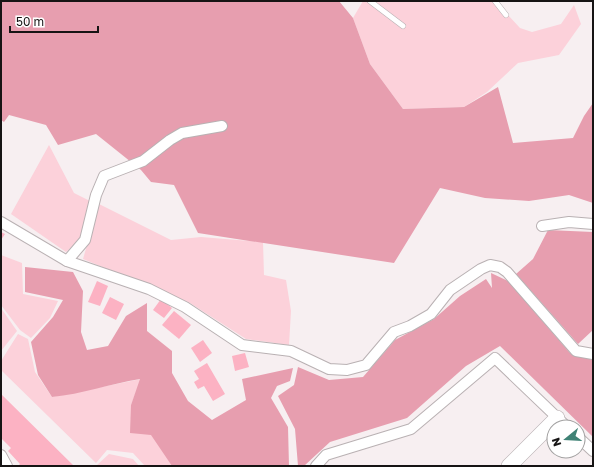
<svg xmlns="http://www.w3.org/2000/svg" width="594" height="467" font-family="'Golos Text',sans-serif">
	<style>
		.green { fill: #fcd1da }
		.forest { fill: #e79eaf }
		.building { fill: #fcb2c3 }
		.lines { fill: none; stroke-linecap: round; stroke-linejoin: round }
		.lane-casing { stroke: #b9b1b3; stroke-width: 6 }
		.street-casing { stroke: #b9b1b3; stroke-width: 12 }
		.secondary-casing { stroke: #b9b1b3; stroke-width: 16 }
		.lane { stroke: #fff; stroke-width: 5 }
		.street { stroke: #fff; stroke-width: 10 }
		.secondary { stroke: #fff; stroke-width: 15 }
	</style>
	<rect width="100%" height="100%" fill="#f7eff1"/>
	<!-- green -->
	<g class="green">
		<polygon points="363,1 495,1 520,28 532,32 561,24 574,5 581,24 559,55 518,63 487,92 464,107 403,109 370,64 353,18"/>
		<polygon points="49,145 74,193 92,202 80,240 66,252 11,214"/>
		<polygon points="99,204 171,240 201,237 263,242 264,275 286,280 291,311 289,345 246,339 190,303 83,259"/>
		<polygon points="1,255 22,263 23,294 58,301 50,318 31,338 20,330 1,305"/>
		<polygon points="1,308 17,331 1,351"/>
		<polygon points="18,334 28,339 35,372 52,397 141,379 131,405 173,466 145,466 133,453 107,450 96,463 1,370 1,361"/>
		<polygon points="109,454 133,459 139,466 96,466"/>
	</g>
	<!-- forest -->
	<g class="forest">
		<polygon points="1,1 339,1 353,18 370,64 403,109 464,107 498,87 513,143 573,138 584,116 593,103 593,203 569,195 529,201 485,198 440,188 394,263 198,233 174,185 151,182 141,170 96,134 58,145 46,125 9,115 4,122 1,120"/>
		<polygon points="548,230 593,232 593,330 578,344 516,274 533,259"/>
		<path d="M25,267L73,272L83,291L81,332L87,350L108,346L126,316L147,303V331L172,351V373L188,401L212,420L246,400L242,379L293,368L290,381L277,386L271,398L288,427L289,466H172L151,435L130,433L131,405L140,379C110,384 82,394 52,397L38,375L31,342L53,317L63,300L25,292Z"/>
		<polygon points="491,273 508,281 570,353 593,360 593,437 500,346 466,366 407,418 330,442 304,466 298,466 295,429 278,396 294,385 298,367 329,380 363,377 395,340 434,319 460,296 486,279 492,288"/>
	</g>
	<!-- building -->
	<g class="building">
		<polygon points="1,232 5,234 1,240"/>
		<polygon points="97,281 108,286 100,306 88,302"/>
		<polygon points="110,297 124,304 116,320 102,313"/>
		<polygon points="161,299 172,308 164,318 153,310"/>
		<polygon points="174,311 191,325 179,339 162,325"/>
		<polygon points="203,340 212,353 200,362 191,348"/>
		<polygon points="245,353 249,367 235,371 232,356"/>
		<polygon points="207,363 225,394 213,401 204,386 198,389 194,382 199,379 194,371"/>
		<polygon points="1,394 74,466 18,466 20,464 8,451 11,448 1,438"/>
	</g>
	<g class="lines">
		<defs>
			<g id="lane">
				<polyline points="370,1 403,26"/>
				<polyline points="495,1 506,15"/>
			</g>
			<g id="street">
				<polyline points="1,222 67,261 149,289 185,307 242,345 291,351 329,369 347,370 366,365 394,332 410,326 431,314 450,290 481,269 490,265 500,267 507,272 576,351 593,354"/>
				<polyline points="542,226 569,222 593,224"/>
				<polyline points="67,261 85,240 96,195 104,176 143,161 170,140 182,133 222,126"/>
				<polyline points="578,437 593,451"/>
				<polyline points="1,455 7,466"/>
				<polyline points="316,466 326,455 411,429 495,358 567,427"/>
			</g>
			<polyline id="secondary" points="509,466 557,418"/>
		</defs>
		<!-- lane casing -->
		<use href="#lane" class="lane-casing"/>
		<!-- street casing -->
		<use href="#street" class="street-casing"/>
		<!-- secondary casing -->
		<use href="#secondary" class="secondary-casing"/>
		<!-- lane -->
		<use href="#lane" class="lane"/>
		<!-- street -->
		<use href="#street" class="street"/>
		<!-- secondary -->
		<use href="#secondary" class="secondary"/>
	</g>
	<!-- border -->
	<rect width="594" height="467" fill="none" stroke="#161414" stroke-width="4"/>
	<!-- north arrow -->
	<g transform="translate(566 439) rotate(252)"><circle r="19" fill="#ffffff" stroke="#a2a1a1"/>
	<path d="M0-3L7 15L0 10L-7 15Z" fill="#3f8275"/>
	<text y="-6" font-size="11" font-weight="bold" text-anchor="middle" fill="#161414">N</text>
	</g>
	<!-- scale -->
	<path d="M10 26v6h88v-6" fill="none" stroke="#161414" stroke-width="2"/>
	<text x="16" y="26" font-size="12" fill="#161414" stroke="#ffffff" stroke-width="3" paint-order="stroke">50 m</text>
</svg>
